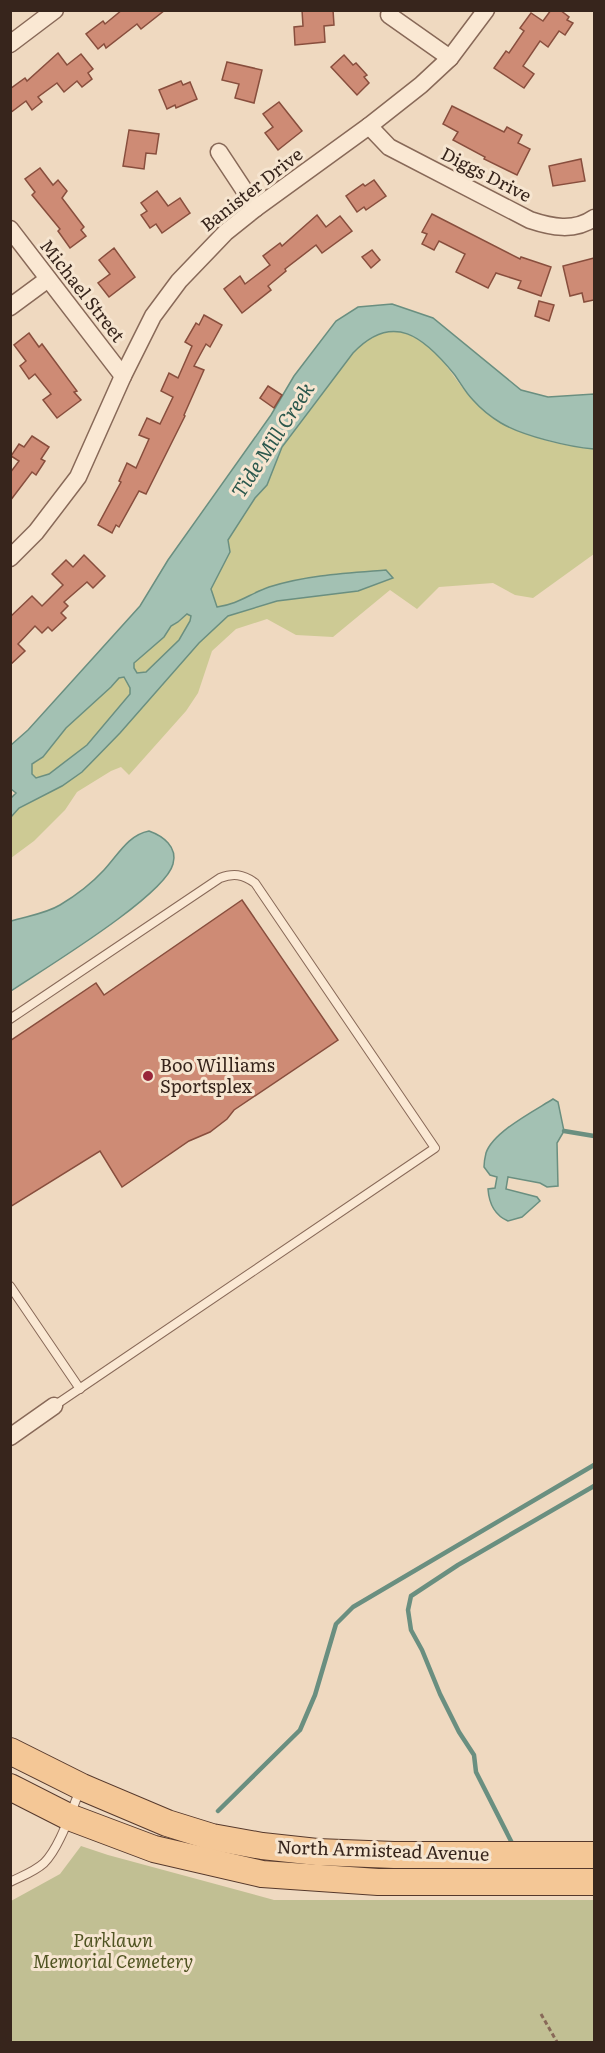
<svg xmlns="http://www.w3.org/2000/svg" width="605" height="2053" font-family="Literata,serif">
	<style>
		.green { fill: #cdca94 }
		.cemetery { fill: #c1bf93 }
		.water { fill: #a3c1b3; stroke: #6a8f80; stroke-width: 1.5; fill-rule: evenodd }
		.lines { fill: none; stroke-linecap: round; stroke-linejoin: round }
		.stream { stroke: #6a8f80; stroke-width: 4.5 }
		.building { fill: #ce8b75; stroke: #884e3d; stroke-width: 1.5 }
		.service-casing { stroke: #886958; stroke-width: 10 }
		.minor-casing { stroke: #886958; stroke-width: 19 }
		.primary-casing { stroke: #56392c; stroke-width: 28 }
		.path { stroke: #886958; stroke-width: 3; stroke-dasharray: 4.5 3; stroke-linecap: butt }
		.service { stroke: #fae8d3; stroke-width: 8 }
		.minor { stroke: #fae8d3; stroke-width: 16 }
		.primary { stroke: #f4c796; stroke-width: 26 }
		.poi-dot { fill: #99263a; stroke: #f6e5d0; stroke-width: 2 }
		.labels { text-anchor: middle; stroke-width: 6; stroke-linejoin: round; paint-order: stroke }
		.street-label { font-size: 18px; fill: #37251c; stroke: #f6e5d0 }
		.poi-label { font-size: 18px; fill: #37251c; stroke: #f6e5d0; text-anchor: start }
		.park-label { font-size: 18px; font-style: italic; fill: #505422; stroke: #f6e5d0 }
		.water-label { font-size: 20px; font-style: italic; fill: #2b584d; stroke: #f6e5d0 }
	</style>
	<rect width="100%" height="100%" fill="#efd9c0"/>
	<!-- green -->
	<g class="green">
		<path d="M392,330C437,338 446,371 473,400C502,432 553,445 594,449V554L533,598L515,595L493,583L439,587L417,609L390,590L333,637L296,635L267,619L236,629L212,651L198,693L186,711L129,775L121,767L111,771L77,792L65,810L34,841L11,858L10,817L19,808L62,786L82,772L120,733L199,643L228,616L277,601L358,591L393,578L386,570C350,573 304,576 269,588C248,595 240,604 216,607L211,589L230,552L228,540L255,498L267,485L282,447L353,353C365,340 375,334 392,330Z"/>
		<polygon points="188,614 191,616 190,621 179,640 146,672 138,673 134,668 134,663 164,637 171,626 179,622"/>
		<polygon points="124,677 130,688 130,694 87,745 49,774 36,778 32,774 32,764 43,757 65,728 111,687 119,678"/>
	</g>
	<!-- cemetery -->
	<polygon class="cemetery" points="81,1846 108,1855 274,1900 594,1900 594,2042 11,2042 11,1901 60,1874"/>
	<!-- water -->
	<g class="water">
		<path d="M392,304L433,318L521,390L548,397L594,394V449C569,447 523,436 501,423C491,417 481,409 473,400C465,392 460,382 454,374C424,337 393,311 353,353L282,447L267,485L255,498L228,540L230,552L211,589L217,607C239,604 249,594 269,587C306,575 348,573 386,570L393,578L358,591L277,601L228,616L199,643L120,733L82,772L62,786L19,808L11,817V798L16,793L11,789V745L28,730L140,606L168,560L271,415L294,376L336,321L358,307ZM187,614L191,616L190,621L179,640L146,672L137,673L134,668V663L164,637L171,626L178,622ZM124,677L130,688V694L87,745L49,774L36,778L32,774V764L43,757L66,728L111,687L119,678Z"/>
		<path d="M149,831C163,836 178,847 173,864C165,896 42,970 11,991V921C27,916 45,914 60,905C75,896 92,883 104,870C118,855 128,835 149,831Z"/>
		<path d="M553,1099L558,1102L564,1131L557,1143L558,1186L547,1187L540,1183L508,1177L506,1189L537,1197L540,1201L522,1217L508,1221C494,1215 489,1203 488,1189L495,1188L497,1177L490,1175L484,1167C484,1163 485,1157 486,1153C493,1132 534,1111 553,1099Z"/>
	</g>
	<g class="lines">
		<!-- stream -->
		<g class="stream">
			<polyline points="564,1131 594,1136"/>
			<polyline points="218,1811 300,1730 315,1695 336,1624 353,1607 594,1465"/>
			<polyline points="513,1845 476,1772 474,1755 459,1732 440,1694 422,1650 411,1630 408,1610 411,1596 458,1565 594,1486"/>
		</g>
	</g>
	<!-- building -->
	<g class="building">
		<polygon points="122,10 165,10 141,29 137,24 106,48 104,44 98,49 86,34 103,21 105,24"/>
		<polygon points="302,10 333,10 334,25 324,26 325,42 295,45 294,27 303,26"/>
		<polygon points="551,10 560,10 569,17 567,20 573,23 565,35 559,31 548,47 540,41 523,66 534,74 524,88 494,68 506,51 509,53 524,31 520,28 531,13 543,21"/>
		<polygon points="58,53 67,65 81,54 93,69 88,73 92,79 82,87 77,81 64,92 57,83 38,97 42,102 32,110 26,101 10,113 10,89 25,78 27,81"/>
		<polygon points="344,55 353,65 356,63 367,75 364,77 369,83 357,95 331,67"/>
		<polygon points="227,62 262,70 254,103 235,98 239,84 222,80"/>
		<polygon points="181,81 183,85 190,82 197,99 176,108 175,105 167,109 159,90"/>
		<polygon points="279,102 302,131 278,150 265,133 273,127 263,114"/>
		<polygon points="452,106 504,132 507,127 522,135 518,143 530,149 517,175 484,159 485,157 453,140 458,132 443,124"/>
		<polygon points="129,130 159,134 156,154 146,153 144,169 123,166"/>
		<polygon points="581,159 585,181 553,186 549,166"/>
		<polygon points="40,168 53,185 58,180 67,191 62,198 84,227 81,230 86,236 70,248 58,231 60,229 32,195 35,192 25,179"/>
		<polygon points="374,180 386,196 366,210 364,207 357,212 346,196 363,184 365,186"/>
		<polygon points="157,191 168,206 180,198 190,213 162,233 156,224 150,228 141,215 147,211 141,203"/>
		<polygon points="432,214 520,259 521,257 551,267 541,296 518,288 521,281 496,273 488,288 456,272 465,254 439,241 434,250 422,244 427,234 422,232"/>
		<polygon points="317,215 326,227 340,216 352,231 322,253 316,245 285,269 286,271 268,286 271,290 242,313 224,289 240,276 245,284 270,265 263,256 280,243 282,246"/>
		<polygon points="114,248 135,277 109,297 98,283 110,274 99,260"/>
		<polygon points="372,250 380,260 371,268 362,257"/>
		<polygon points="594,258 594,300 584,302 582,293 570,296 563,266"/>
		<polygon points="539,301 554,305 549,321 535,316"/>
		<polygon points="204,315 222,325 210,347 206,344 194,366 204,370 184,415 185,416 146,494 139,491 119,527 116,525 112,533 98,525 121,482 119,481 127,463 136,468 149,439 139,435 147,418 160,424 173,397 161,391 169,373 178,378 192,346 185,342 196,323 199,325"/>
		<polygon points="29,333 39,347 42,344 77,391 74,392 81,400 57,418 43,400 51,394 35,374 29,379 20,366 26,361 14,345"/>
		<polygon points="268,386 282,395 274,408 260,398"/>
		<polygon points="32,436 49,447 41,459 45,461 36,475 32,472 10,501 10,473 19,461 11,456 19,444 24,447"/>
		<polygon points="84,555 105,576 93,588 87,582 64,602 68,606 61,613 66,618 52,631 48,627 42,633 35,626 18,644 25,651 10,665 10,617 32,596 42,606 63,585 52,574 66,560 73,567"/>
		<polygon points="242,900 338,1040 234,1110 227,1119 210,1132 189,1141 122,1187 100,1151 10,1207 10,1041 96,983 104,995"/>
	</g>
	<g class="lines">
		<defs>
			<g id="service">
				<path d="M10,1019L220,878C233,873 243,874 255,883L435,1148L54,1406"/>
				<polyline points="10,1286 80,1389"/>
				<path d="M10,1882C22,1876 34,1872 44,1863C60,1847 71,1811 80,1790"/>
			</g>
			<g id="minor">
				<polyline points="389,15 450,58"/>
				<polyline points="10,44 55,10"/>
				<path d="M369,126L389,147L530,220C551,227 574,232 594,218"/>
				<polyline points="219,152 256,208"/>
				<polyline points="10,229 123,376"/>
				<polyline points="10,307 48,279"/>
				<polyline points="10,558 36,532 78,477 123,376 153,316 179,281 226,232 256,208 369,126 421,85 450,58 486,10"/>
				<polyline points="10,1437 54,1406"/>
			</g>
			<g id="primary">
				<polyline points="10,1751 82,1787 167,1823 212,1837 262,1846 317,1852 394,1855 594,1855"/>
				<polyline points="10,1787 69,1817 154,1849 262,1874 378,1882 594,1882"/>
			</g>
		</defs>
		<!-- service casing -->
		<use href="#service" class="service-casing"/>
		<!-- minor casing -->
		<use href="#minor" class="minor-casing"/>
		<!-- primary casing -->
		<use href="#primary" class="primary-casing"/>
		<!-- path -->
		<polyline class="path" points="541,2014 557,2042"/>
		<!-- service -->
		<use href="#service" class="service"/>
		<!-- minor -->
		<use href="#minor" class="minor"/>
		<!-- primary -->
		<use href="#primary" class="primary"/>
	</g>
	<!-- markers -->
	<circle class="poi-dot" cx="148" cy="1076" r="6"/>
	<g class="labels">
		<!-- street labels -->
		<g class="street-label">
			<text transform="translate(486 175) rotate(27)" y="6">Diggs Drive</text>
			<text transform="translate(252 190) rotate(-38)" y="6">Banister Drive</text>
			<text transform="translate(82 291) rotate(52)" y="6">Michael Street</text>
			<text transform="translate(383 1851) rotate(2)" y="6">North Armistead Avenue</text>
		</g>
		<!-- poi labels -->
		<g class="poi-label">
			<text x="160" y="1072">Boo Williams<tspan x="160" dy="21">Sportsplex</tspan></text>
		</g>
		<!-- park labels -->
		<g class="park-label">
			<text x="113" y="1947">Parklawn<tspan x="113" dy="21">Memorial Cemetery</tspan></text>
		</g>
		<!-- water labels -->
		<g class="water-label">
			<text transform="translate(273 440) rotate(-57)" y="7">Tide Mill Creek</text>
		</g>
	</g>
	<!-- border -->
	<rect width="605" height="2053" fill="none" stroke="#37251c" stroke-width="24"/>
</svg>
